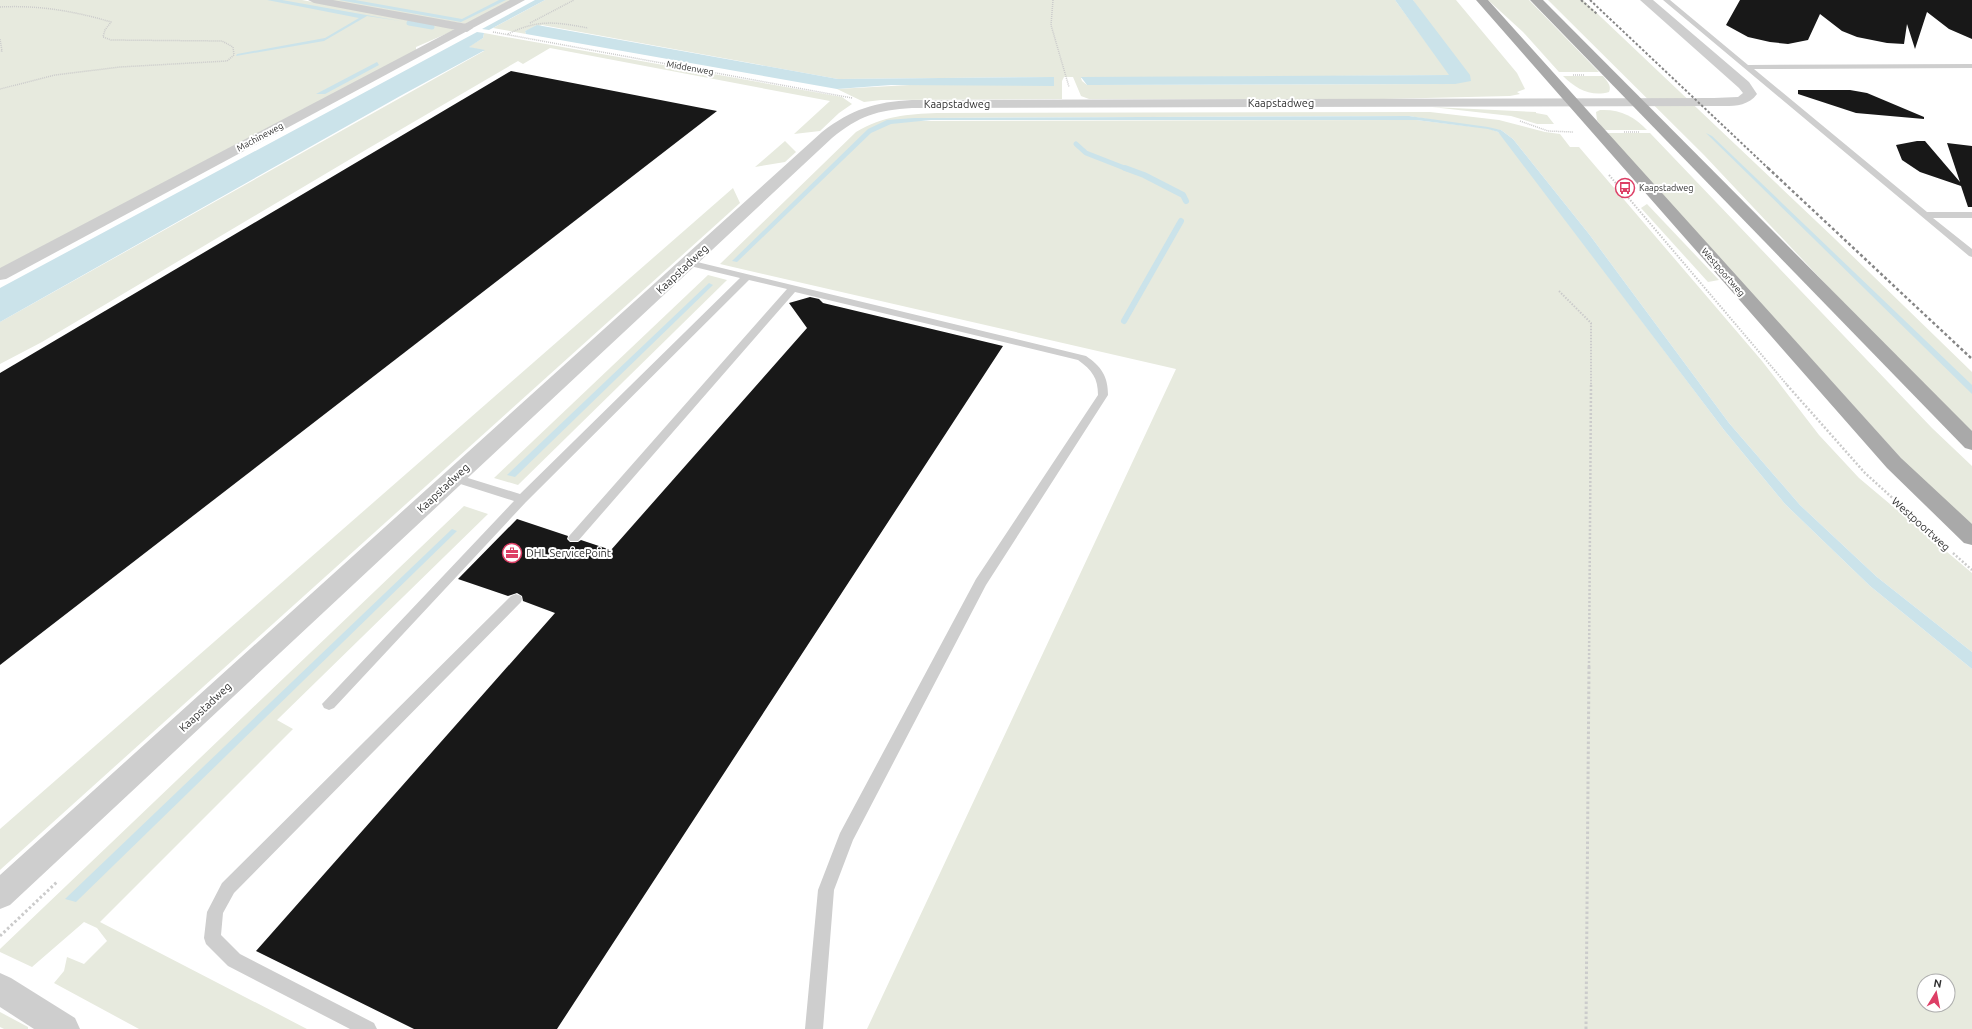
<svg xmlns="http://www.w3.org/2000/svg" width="1972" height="1029" font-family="Ubuntu,sans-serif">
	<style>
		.green { fill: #e7eade; fill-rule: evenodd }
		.water { fill: #cbe3ea }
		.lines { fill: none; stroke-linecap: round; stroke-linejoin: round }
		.stream-far1 { stroke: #cbe3ea; stroke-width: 5 }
		.stream { stroke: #cbe3ea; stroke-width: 6 }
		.building { fill: #181818 }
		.path-far3 { stroke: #cbcbcb; stroke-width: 1.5; stroke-dasharray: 1 1; stroke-linecap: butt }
		.path-far2 { stroke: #cbcbcb; stroke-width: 2; stroke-dasharray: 1.5 1.5; stroke-linecap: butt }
		.path-far1 { stroke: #cbcbcb; stroke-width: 2.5; stroke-dasharray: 2 2; stroke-linecap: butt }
		.path { stroke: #cbcbcb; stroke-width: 3; stroke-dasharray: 2.5 2.5; stroke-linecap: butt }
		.service { fill: #cecece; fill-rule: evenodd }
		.minor { fill: #cecece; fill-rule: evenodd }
		.tertiary { fill: #cecece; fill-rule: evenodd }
		.primary { fill: #a9a9a9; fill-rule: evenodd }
		.rail-far1 { stroke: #868686; stroke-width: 2; stroke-dasharray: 2.5 2; stroke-linecap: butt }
		.rail { stroke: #868686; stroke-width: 2.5; stroke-dasharray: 3 2.5; stroke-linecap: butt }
		.labels { text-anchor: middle; stroke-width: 4; stroke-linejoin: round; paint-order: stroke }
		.far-street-label { font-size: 9px; fill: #313131; stroke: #fff }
		.far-poi-label { font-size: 9px; fill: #313131; stroke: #fff; text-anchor: start }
		.street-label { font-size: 11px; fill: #313131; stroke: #fff }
		.poi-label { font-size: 11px; fill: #313131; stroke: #fff; text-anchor: start }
	</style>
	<rect width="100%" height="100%" fill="#fff"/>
	<!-- green -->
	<g class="green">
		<polygon points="0,0 302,0 444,26 455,30 416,47 416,51 0,270"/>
		<polygon points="324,0 514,0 465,24"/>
		<polygon points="545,0 1395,0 1450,75 1081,78 1082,81 1087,85 1455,84 1413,0 1456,0 1517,73 1525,89 1517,92 1520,94 1510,96 1383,99 1089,99 1081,96 1073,77 1064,77 1062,81 1062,99 881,100 864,102 837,89 1054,77 838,79 542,25 525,31 526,34 493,28"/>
		<polygon points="1488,0 1529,0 1599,72 1559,72 1523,32"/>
		<polygon points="1548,0 1583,0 1835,239 1972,372 1972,433 1901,364 1704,155"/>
		<polygon points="484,33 842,97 852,104 839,113 820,131 794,134 830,101 550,48 523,64 518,61 369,148 42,342 0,364 0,322 484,51 468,47 483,38"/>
		<path d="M1563,76H1603C1607,81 1612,86 1609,92C1591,97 1576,89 1563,76Z"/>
		<polygon points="1432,107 1536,112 1536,113 1547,115 1554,124 1537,124 1511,116"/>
		<path d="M1600,110C1620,109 1634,116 1647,130H1604L1597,120L1596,112Z"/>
		<path d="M1430,112L1499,120L1545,132L1560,134L1570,147H1579L1762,361L1819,435L1859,478L1972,573V652L1877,577L1800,505L1729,423L1589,234L1513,139L1501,130L1490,129L1498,132L1506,141L1724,430L1785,504L1870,586L1972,669V1029H867L1176,369L720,264L856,132C882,116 908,114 937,113ZM1409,116L1475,127L1416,120L910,121L918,118ZM1924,981H1948V1005H1924Z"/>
		<polygon points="1606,133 1650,133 1932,428 1972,466 1972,527 1929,489"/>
		<polygon points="785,141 796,152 785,162 755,167"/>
		<polygon points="733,188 740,203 0,870 0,829"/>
		<polygon points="1647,204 1719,280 1708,282 1641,208"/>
		<polygon points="708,275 727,280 518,485 494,478"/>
		<polygon points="464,506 488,514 277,720 293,729 100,922 307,1029 139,1029 54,983 64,971 67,957 84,964 107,941 97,928 84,922 32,967 0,952 0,949"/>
		<polygon points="0,1012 28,1027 28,1029 4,1029 0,1027"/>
	</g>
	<!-- water -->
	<g class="water">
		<polygon points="267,0 282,0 400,21 367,16 324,41 236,56 237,54 325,38 359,18"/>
		<polygon points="339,0 355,0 462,19 499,0 506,0 461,22"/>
		<polygon points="535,0 545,0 489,30 482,29"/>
		<polygon points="1395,0 1413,0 1470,75 1471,81 1455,84 1087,85 1081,77 1449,75"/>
		<polygon points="537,25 838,79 1054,77 1054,86 891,85 837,89 526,34 525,31"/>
		<polygon points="477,32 484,33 483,38 469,47 485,50 402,95 0,322 0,288"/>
		<polygon points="377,62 379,65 325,94 316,94"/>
		<polygon points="1409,116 1488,127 1501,130 1513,139 1589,234 1729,423 1800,505 1877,577 1972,652 1972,669 1870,586 1785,504 1724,430 1498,132 1488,129 1416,120 931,120 891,124 871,133 737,262 732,261 868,129 887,120 914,118"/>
		<polygon points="1706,133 1712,136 1972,385 1972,394"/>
		<polygon points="709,283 713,285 515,477 507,475"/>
		<polygon points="452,529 457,531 76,902 65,899"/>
	</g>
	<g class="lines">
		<!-- stream-far1 -->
		<g class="stream-far1">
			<polyline points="409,23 432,27"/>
			<polyline points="1076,144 1086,153 1127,169"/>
		</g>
		<!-- stream -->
		<g class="stream">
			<polyline points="1125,168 1144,175 1183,195 1186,201"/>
			<polyline points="1124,321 1181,221"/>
		</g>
	</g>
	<!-- building -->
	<g class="building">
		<polygon points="1740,0 1972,0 1972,39 1949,29 1927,12 1915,49 1907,24 1904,44 1887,43 1857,37 1842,31 1820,14 1808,40 1788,44 1770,42 1748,37 1726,25"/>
		<polygon points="511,71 717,111 0,665 0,373"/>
		<polygon points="1798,90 1850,90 1867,93 1924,117 1924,119 1856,113 1798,94"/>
		<polygon points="1917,141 1925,141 1960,182 1947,143 1972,146 1972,207 1968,207 1961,186 1920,172 1902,160 1896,145"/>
		<polygon points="810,297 819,299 823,303 1003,346 557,1029 414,1029 256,951 555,613 523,601 522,596 517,593 508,596 458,579 517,519 568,536 567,539 570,542 578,542 581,540 611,550 807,328 789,303"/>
	</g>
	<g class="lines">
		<!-- path-far3 -->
		<g class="path-far3">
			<polyline points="1053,0 1051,25 1069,87"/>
			<path d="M0,7C38,5 74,11 111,22L105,30L103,37L111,40L222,41L233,47L234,55L227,61L120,67L55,75L0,89"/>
			<polyline points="530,23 574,0"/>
			<polyline points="493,32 852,98"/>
			<path d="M508,34C538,19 556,22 588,28"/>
			<polyline points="0,39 2,51 0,51"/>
			<polyline points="1573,75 1584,75"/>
			<polyline points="1520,121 1548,131 1573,132"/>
			<polyline points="1624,132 1639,132"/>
		</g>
		<!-- path-far2 -->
		<g class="path-far2">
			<polyline points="1609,175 1788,386"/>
			<polyline points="1559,291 1591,323 1591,386"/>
		</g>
		<!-- path-far1 -->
		<g class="path-far1">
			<polyline points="1787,385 1865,473 1942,543"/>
			<polyline points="1953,553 1972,570"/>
			<polyline points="1589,667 1591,385"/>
		</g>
		<!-- path -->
		<g class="path">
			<polyline points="0,936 58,881"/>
			<polyline points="1586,1029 1589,666"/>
		</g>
		<!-- service -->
		<g class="service">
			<polygon points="1663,0 1670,0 1748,65 1972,64 1972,68 1754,69 1927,212 1972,212 1972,218 1933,218 1972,249 1972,257 1969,256"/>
			<path d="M689,260L1086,356C1101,366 1108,376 1108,395L986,585L853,840L834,890L823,1029H805L818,890L840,833L976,579L1098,395C1098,378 1092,370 1078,360L795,292L578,541H570L568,538L570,535L787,289L749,280L526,502L334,708L329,710L324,708L322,704L514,501L451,481L449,478L451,475L455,474L520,494L740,278L686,265L684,263Z"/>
			<polygon points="516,594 521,596 522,599 521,602 234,893 223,913 221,935 240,954 374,1023 377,1029 350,1029 228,966 206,944 204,938 207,912 222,883 511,596"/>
		</g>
		<!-- minor -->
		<g class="minor">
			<polygon points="308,0 333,0 467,24 473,28 467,32 314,3"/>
			<path d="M1640,0H1653L1749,82L1757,94C1747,108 1729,106 1714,106L912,108C877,110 859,116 832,138L10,905L0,909V875L822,132C852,109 875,102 912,100L1714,98L1738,97L1743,93L1739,88Z"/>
			<polygon points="0,973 11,978 75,1018 80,1029 34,1029 0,1007"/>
		</g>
		<!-- tertiary -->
		<polygon class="tertiary" points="510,0 525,0 6,279 0,280 0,268"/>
		<!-- primary -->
		<g class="primary">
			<polygon points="1476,0 1488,0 1901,458 1972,524 1972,545 1964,543 1887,468"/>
			<polygon points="1530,0 1543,0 1972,431 1972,450 1965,448"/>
		</g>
		<!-- rail-far1 -->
		<g class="rail-far1">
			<polyline points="1581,0 1597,14"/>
			<polyline points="1590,0 1769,169"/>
		</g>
		<!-- rail -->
		<polyline class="rail" points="1768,168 1972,359"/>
	</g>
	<!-- icons -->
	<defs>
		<symbol id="bus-ring" viewBox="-11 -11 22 22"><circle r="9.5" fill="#fff" stroke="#dd3f66" stroke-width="1.5"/><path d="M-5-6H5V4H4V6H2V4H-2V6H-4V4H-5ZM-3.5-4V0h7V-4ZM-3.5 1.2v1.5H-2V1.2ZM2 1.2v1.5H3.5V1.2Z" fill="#dd3f66"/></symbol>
		<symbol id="office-ring" viewBox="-11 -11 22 22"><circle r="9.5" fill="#fff" stroke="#dd3f66" stroke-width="1.5"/><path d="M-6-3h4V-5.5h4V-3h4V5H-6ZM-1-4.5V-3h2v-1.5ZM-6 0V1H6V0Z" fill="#dd3f66"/></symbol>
	</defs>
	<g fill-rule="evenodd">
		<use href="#bus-ring" x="1614" y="177" width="22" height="22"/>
		<use href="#office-ring" x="501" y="542" width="22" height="22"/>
	</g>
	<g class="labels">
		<!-- far-street labels -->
		<g class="far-street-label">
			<text transform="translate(690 68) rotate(10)" y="3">Middenweg</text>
			<text transform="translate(260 137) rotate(-28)" y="3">Machineweg</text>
			<text transform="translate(1723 272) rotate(49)" y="3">Westpoortweg</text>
		</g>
		<!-- far-poi labels -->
		<g class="far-poi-label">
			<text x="1639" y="191">Kaapstadweg</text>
		</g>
		<!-- street labels -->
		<g class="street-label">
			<text x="1281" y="107">Kaapstadweg</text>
			<text x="957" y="108">Kaapstadweg</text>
			<text transform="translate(682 269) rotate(-43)" y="4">Kaapstadweg</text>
			<text transform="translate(443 488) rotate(-43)" y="4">Kaapstadweg</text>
			<text transform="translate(1921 524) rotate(42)" y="4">Westpoortweg</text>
			<text transform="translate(205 707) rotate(-43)" y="4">Kaapstadweg</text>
		</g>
		<!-- poi labels -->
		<g class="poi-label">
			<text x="526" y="557">DHL ServicePoint</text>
		</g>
	</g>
	<!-- north arrow -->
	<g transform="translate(1936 993) rotate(10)"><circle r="19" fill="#ffffff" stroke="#adadad"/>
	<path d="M0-3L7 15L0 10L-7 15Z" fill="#dd3f66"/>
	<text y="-6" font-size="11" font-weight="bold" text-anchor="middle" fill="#313131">N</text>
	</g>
</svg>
